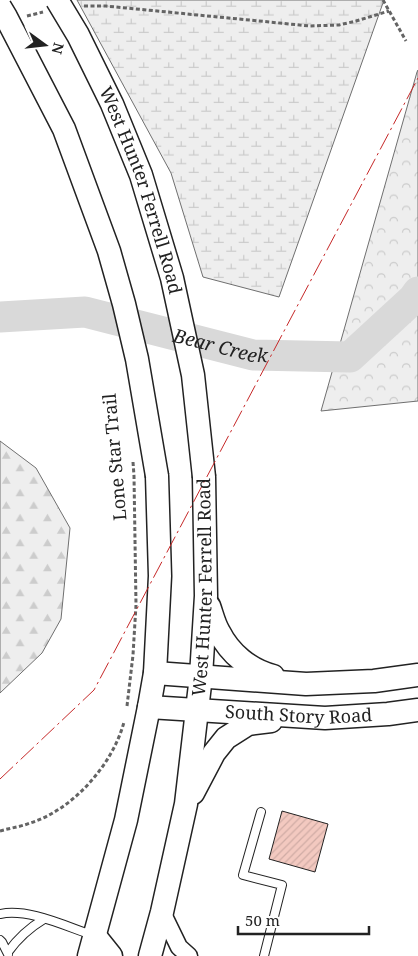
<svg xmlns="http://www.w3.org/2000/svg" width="418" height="956" font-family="'Noto Serif',serif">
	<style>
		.forest { fill: url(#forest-firs); stroke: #6f6f6f }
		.wetland { fill: url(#wetland-marsh); stroke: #6f6f6f }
		.park { fill: url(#park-crowns); stroke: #6f6f6f }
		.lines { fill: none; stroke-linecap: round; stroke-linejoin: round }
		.river { stroke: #d9d9d9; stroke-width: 31 }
		.building { fill: url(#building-hatch); stroke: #222 }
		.service-casing { stroke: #222; stroke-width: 10 }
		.minor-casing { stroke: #222; stroke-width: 19 }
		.secondary-casing { stroke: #222; stroke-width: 25 }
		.path { stroke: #646464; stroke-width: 3; stroke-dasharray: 4 2.5; stroke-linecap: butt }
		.service { stroke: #fff; stroke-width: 8 }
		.minor { stroke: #fff; stroke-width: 16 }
		.secondary { stroke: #fff; stroke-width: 22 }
		.secondary-bridge-casing { stroke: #222; stroke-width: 25; stroke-linecap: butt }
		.secondary-bridge { stroke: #fff; stroke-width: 22 }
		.power { stroke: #c62828; stroke-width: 1; stroke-dasharray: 18 4 2.5 4; stroke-linecap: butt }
		.labels { text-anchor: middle; stroke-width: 4; stroke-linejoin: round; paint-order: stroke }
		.street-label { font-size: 18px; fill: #222; stroke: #fff }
		.water-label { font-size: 19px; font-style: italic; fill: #222; stroke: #fff }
	</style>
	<defs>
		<pattern id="forest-firs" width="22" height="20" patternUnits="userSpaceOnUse" patternTransform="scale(1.25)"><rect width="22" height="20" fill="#eee"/><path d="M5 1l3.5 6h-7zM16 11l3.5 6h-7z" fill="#ccc"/></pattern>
		<pattern id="wetland-marsh" width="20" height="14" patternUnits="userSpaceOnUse" patternTransform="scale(1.25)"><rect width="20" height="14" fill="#eee"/><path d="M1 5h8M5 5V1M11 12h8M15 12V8" fill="none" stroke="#ccc"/></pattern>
		<pattern id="park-crowns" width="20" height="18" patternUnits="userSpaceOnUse" patternTransform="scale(1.25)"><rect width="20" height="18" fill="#eee"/><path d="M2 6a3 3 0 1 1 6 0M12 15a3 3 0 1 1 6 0" fill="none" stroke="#ccc"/></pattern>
		<pattern id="building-hatch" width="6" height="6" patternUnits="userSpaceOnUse" patternTransform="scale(1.25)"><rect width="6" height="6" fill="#f3c9c0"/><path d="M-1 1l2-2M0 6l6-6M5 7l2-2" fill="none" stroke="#d0aca5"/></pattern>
	</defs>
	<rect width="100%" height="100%" fill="#fff"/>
	<!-- forest -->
	<polygon class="forest" points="0,441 36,468 70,528 61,619 42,653 0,693"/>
	<!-- wetland -->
	<polygon class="wetland" points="77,0 384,0 279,297 203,277 171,173"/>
	<!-- park -->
	<polygon class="park" points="418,70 418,401 321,411 417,72"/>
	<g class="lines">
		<!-- river -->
		<path class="river" id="s1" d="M0,317L85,312L253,355L350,357L413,299L418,292"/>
	</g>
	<!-- building -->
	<polygon class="building" points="282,811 328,824 315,872 269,859"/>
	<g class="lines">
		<defs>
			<g id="service">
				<polyline points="261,812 243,875 282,885 264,956"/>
				<path d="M0,914C28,908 65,926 92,935"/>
				<polyline points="0,940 2,942 8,954"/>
				<path d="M8,952C18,938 29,928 44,919"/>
			</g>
			<polyline id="minor" points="162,912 179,947 189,956"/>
			<g id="secondary">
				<path d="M209,606C212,614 214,624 219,632C230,654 250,670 273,676"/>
				<polyline points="155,673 306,684 374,681 418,675"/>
				<path id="s2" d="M149,707L325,718L388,714L418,710"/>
				<polyline points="193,793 214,753 226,738 248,724 271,721"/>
				<polyline points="95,936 111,956"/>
				<polyline points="89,956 126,820 149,707 155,673 160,576 157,476"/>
				<path id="s3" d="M150,956L162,912L186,804L201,676L206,596L204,477"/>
			</g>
		</defs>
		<!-- service casing -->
		<use href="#service" class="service-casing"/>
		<!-- minor casing -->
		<use href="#minor" class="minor-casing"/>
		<!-- secondary casing -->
		<use href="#secondary" class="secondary-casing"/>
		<!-- path -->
		<g class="path">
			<polyline points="383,0 406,41"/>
			<polyline points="84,6 106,6 310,26 339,25 356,21 389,11"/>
			<polyline points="27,16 43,12"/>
			<polyline points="127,706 133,655 136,605 134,476 133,462"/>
			<path d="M0,831C10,828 20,827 30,823C73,810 113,764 124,722"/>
		</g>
		<!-- service -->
		<use href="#service" class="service"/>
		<!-- minor -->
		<use href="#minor" class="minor"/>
		<!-- secondary -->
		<use href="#secondary" class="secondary"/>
		<defs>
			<g id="secondary-bridge">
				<path id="s4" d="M57,0L78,35L112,104L141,175L172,278L193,375L204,477"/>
				<polyline points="0,7 6,17 64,129 109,251 124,304 137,359 157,476"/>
			</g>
		</defs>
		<!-- secondary-bridge casing -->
		<use href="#secondary-bridge" class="secondary-bridge-casing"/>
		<!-- secondary-bridge -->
		<use href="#secondary-bridge" class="secondary-bridge"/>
		<!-- power -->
		<polyline class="power" points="0,779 94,690 418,78"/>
	</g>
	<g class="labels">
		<!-- street labels -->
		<g class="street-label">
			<text dy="6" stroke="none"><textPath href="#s4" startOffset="209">West Hunter Ferrell Road</textPath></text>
			<text transform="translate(115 457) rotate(-95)" y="6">Lone Star Trail</text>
			<text dy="6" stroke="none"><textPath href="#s3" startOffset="374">West Hunter Ferrell Road</textPath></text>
			<text dy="6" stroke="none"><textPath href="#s2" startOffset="150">South Story Road</textPath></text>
		</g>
		<!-- water labels -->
		<g class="water-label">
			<text dy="7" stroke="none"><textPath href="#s1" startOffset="225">Bear Creek</textPath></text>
		</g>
	</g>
	<!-- north arrow -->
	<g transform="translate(45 45) rotate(105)" stroke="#ffffff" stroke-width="4" paint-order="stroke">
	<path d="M0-4L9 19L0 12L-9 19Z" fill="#222222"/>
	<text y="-8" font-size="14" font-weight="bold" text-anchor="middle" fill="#222222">N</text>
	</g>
	<!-- scale -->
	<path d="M238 926v8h131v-8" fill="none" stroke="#222222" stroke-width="2.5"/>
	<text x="245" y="926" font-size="15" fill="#222222" stroke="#ffffff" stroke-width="4" paint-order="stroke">50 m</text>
</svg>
